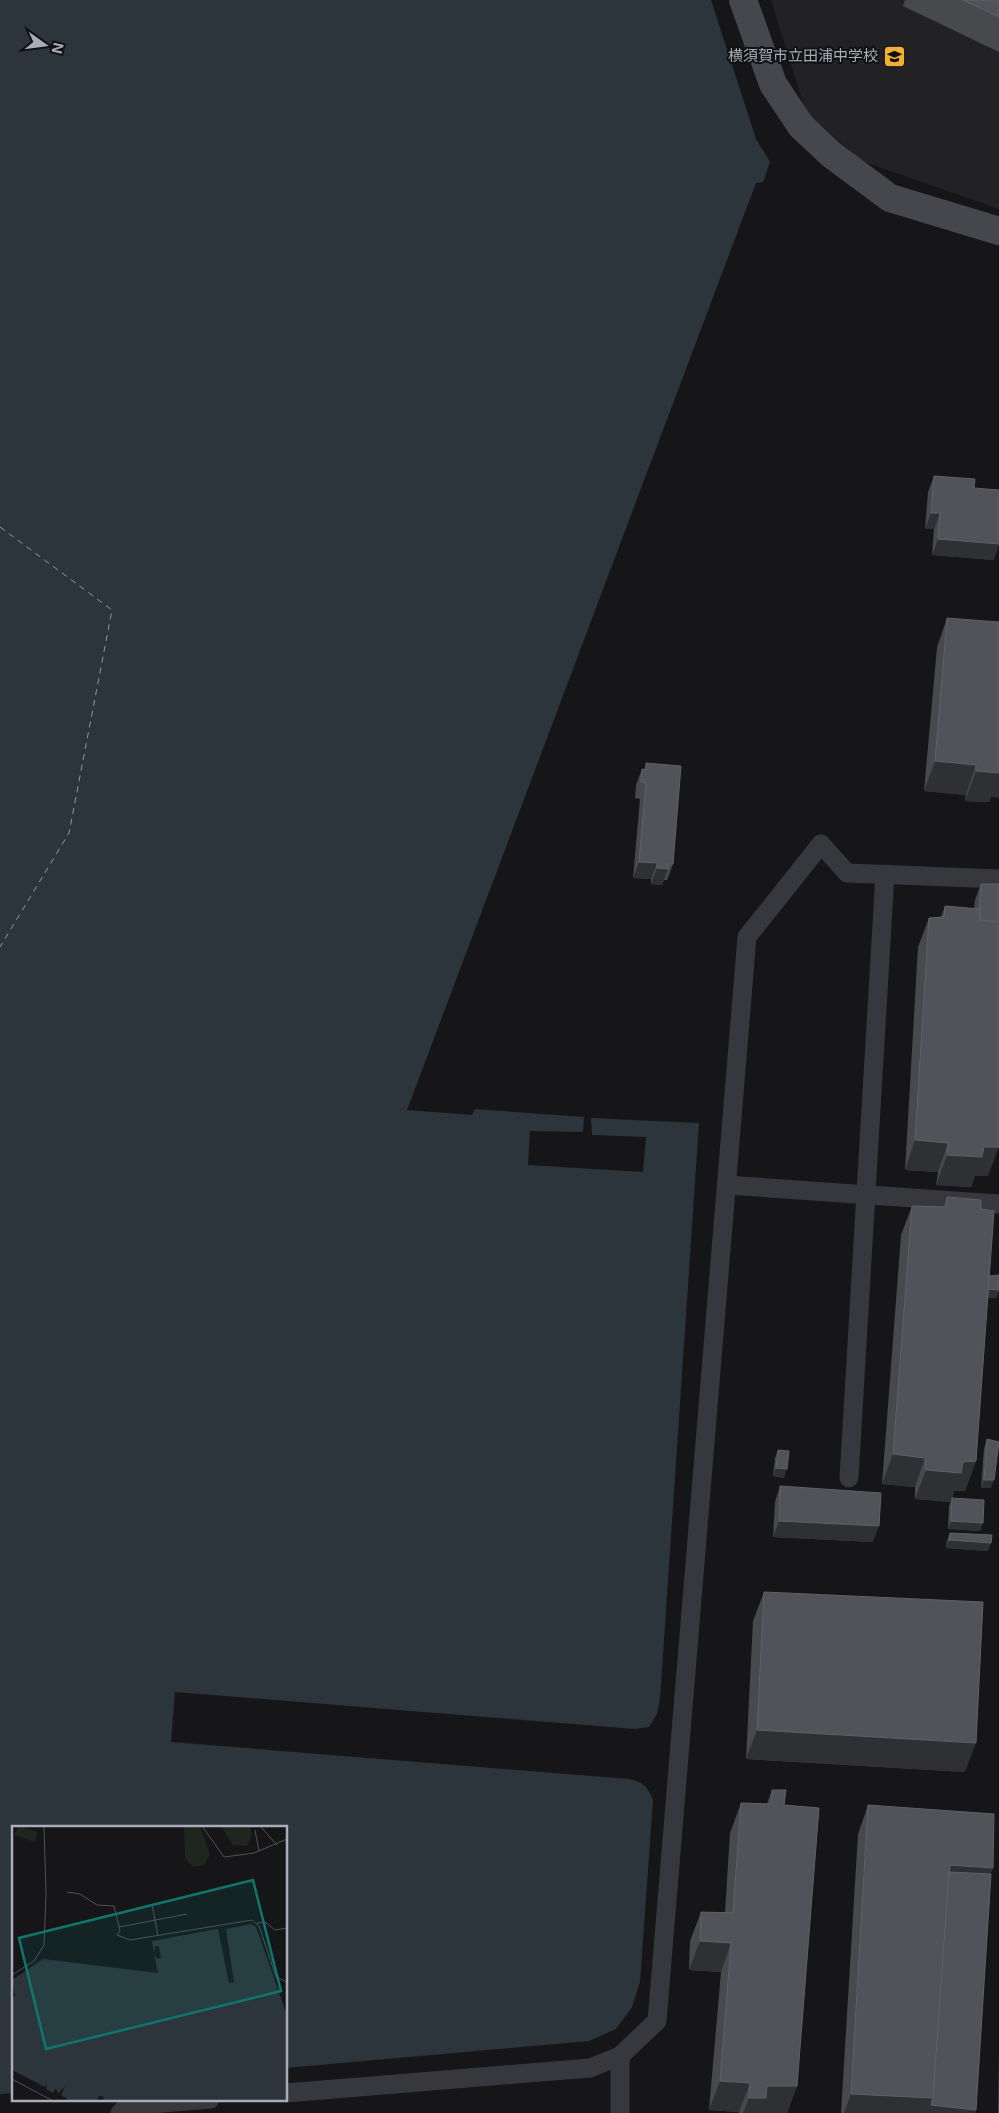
<svg xmlns="http://www.w3.org/2000/svg" width="999" height="2113" font-family="Inter,'Noto Sans JP',sans-serif">
	<style>
		.built { fill: #222225 }
		.water { fill: #2c353c }
		.lines { fill: none; stroke-linecap: round; stroke-linejoin: round }
		.ferry { stroke: #7f9bb3; stroke-width: 1; stroke-dasharray: 6 5; stroke-linecap: butt }
		.lane { stroke: #37383d; stroke-width: 19 }
		.secondary { stroke: #45474d; stroke-width: 28 }
		.wall { fill: #47494d }
		.shaded-wall { fill: #2f3033 }
		.building { fill: #525359; stroke: #5f6168 }
		.labels { text-anchor: middle; stroke-width: 4; stroke-linejoin: round; paint-order: stroke }
		.poi-label { font-size: 15px; fill: #a8adb8; stroke: #111113; text-anchor: end }
		.inset-river { fill: none; stroke: #2c353c; stroke-width: 2.5 }
		.inset-road { fill: none; stroke: #505258; stroke-width: 1 }
		.view { fill: #0f766e; fill-opacity: 0.15; stroke: #0f766e; stroke-width: 2.5 }
		.inset-edge { fill: none; stroke: #a8adb8; stroke-width: 2.5 }
	</style>
	<rect width="100%" height="100%" fill="#161618"/>
	<!-- built -->
	<polygon class="built" points="771,0 999,0 999,209 862,161 806,112"/>
	<!-- water -->
	<path class="water" d="M0,0H711L756,139L770,162L763,182L756,183L407,1110L472,1115L475,1109L584,1117L583,1132L530,1131L528,1165L643,1172L646,1137L592,1135L591,1118L699,1123L660,1699L657,1714L649,1727L635,1729L175,1692L171,1742L629,1779C643,1782 648,1787 653,1800L640,1982L632,2007L616,2029L589,2041L286,2068V1827H14V2093L0,2094Z"/>
	<g class="lines">
		<!-- ferry -->
		<polyline class="ferry" points="0,527 112,610 69,833 0,947"/>
		<!-- lane -->
		<g class="lane">
			<polyline points="727,1185 999,1204"/>
			<polyline points="849,1478 885,874"/>
			<polyline points="286,2093 590,2068 620,2056 657,2021 747,937 821,844 847,873 999,879"/>
			<polyline points="120,2113 127,2106 210,2099"/>
			<polyline points="620,2113 620,2056"/>
		</g>
		<!-- secondary -->
		<polyline class="secondary" points="743,0 773,84 801,126 832,155 890,198 999,231"/>
	</g>
	<!-- wall -->
	<g class="wall">
		<polygon points="905,0 999,0 999,52 903,6"/>
		<polygon points="934,476 974,488 994,560 932,555 934,529 925,529 928,492"/>
		<polygon points="947,618 991,797 989,802 965,801 966,795 924,791 937,647"/>
		<polygon points="646,763 673,864 667,880 664,880 662,885 651,884 651,879 633,878 640,799 635,798 636,785 642,769 644,770"/>
		<polygon points="981,884 988,1176 975,1176 971,1187 936,1185 938,1172 905,1170 918,947 929,918 941,917 945,906 974,909 975,900"/>
		<polygon points="947,1197 981,1209 989,1276 999,1290 996,1298 987,1298 976,1461 965,1491 954,1491 951,1502 915,1499 915,1487 882,1484 901,1235 912,1206 943,1207"/>
		<polygon points="987,1439 991,1488 981,1488 984,1448"/>
		<polygon points="778,1450 784,1478 773,1476 775,1458"/>
		<polygon points="780,1486 873,1542 773,1537 775,1502"/>
		<polygon points="952,1498 980,1531 948,1529 949,1506"/>
		<polygon points="950,1533 988,1551 946,1548 947,1541"/>
		<polygon points="764,1592 965,1772 746,1759 753,1621"/>
		<polygon points="772,1790 784,1805 797,2086 787,2113 739,2113 739,2112 709,2110 721,1972 689,1970 690,1941 701,1912 725,1912 730,1833 741,1803 767,1804"/>
		<polygon points="868,1805 991,1874 975,2113 841,2113 858,1834"/>
		<polygon points="999,2058 999,2113 998,2113"/>
	</g>
	<!-- shaded-wall -->
	<g class="shaded-wall">
		<polygon points="931,513 940,513 934,529 925,529"/>
		<polygon points="938,539 999,544 999,545 994,560 932,555"/>
		<polygon points="935,761 976,765 966,795 924,791"/>
		<polygon points="999,770 999,798 991,797 989,802 965,801 976,771"/>
		<polygon points="639,862 657,863 651,879 633,878"/>
		<polygon points="657,868 668,869 662,885 651,884"/>
		<polygon points="915,1140 948,1143 938,1172 905,1170"/>
		<polygon points="984,1147 999,1147 988,1176 975,1176 971,1187 936,1185 947,1155"/>
		<polygon points="985,1289 999,1290 996,1298 982,1297"/>
		<polygon points="893,1454 925,1458 915,1487 882,1484"/>
		<polygon points="976,1461 965,1491 954,1491 951,1502 915,1499 926,1470 963,1462"/>
		<polygon points="776,1468 787,1469 784,1478 773,1476"/>
		<polygon points="984,1480 994,1480 991,1488 981,1488"/>
		<polygon points="779,1521 879,1526 873,1542 773,1537"/>
		<polygon points="951,1521 983,1523 980,1531 948,1529"/>
		<polygon points="949,1540 991,1543 988,1551 946,1548"/>
		<polygon points="757,1730 976,1743 965,1772 746,1759"/>
		<polygon points="950,1865 993,1868 982,1897 946,1895"/>
		<polygon points="700,1941 731,1943 721,1972 689,1970"/>
		<polygon points="720,2081 750,2083 739,2112 709,2110"/>
		<polygon points="767,2086 797,2086 787,2113 743,2113 749,2098"/>
		<polygon points="851,2094 933,2098 976,2110 975,2113 844,2113"/>
	</g>
	<!-- building -->
	<g class="building">
		<polygon points="963,0 999,0 999,17"/>
		<polygon points="934,476 975,479 974,488 999,490 999,544 938,539 940,513 931,513"/>
		<polygon points="947,618 999,622 999,773 976,771 976,765 935,761"/>
		<polygon points="646,763 681,766 673,864 668,864 668,869 657,868 657,863 639,862 646,783 641,782 642,769 646,770"/>
		<polygon points="981,884 999,884 999,922 980,920 980,909 979,909"/>
		<polygon points="945,906 980,909 980,920 999,922 999,1147 984,1147 982,1157 947,1155 948,1143 915,1140 929,918 944,917"/>
		<polygon points="947,1197 981,1200 981,1209 994,1211 976,1461 963,1462 961,1473 926,1470 925,1458 893,1454 912,1206 946,1207"/>
		<polygon points="999,1275 999,1290 988,1289 989,1276"/>
		<polygon points="987,1439 999,1442 994,1480 984,1480"/>
		<polygon points="778,1450 789,1451 787,1469 776,1468"/>
		<polygon points="780,1486 881,1493 879,1526 779,1521"/>
		<polygon points="952,1498 984,1500 983,1523 951,1521"/>
		<polygon points="950,1533 992,1535 991,1543 949,1540"/>
		<polygon points="764,1592 983,1602 976,1743 757,1730"/>
		<polygon points="772,1790 786,1790 784,1805 819,1808 797,2086 767,2086 766,2098 749,2098 750,2083 720,2081 731,1943 700,1941 701,1912 733,1913 741,1803 771,1804"/>
		<polygon points="868,1805 994,1814 993,1868 950,1865 933,2098 851,2094"/>
		<polygon points="949,1872 991,1874 976,2110 931,2105 933,2098"/>
	</g>
	<!-- icons -->
	<defs>
		<symbol id="school-square" viewBox="-11 -11 22 22"><rect x="-9" y="-9" width="18" height="18" rx="4" fill="#f2b134" stroke="#111113"/><path d="M0-5L7-2L0 1L-7-2ZM-4 1L0 2.5L4 1V4Q0 6-4 4Z" fill="#111"/></symbol>
	</defs>
	<g fill-rule="evenodd">
		<use href="#school-square" x="882" y="44" width="25" height="25"/>
	</g>
	<g class="labels">
		<!-- poi labels -->
		<g class="poi-label">
			<text x="878" y="61">横須賀市立田浦中学校</text>
		</g>
	</g>
	<!-- overview -->
	<g transform="translate(12 1826)">
		<rect width="275" height="275" fill="#161618"/>
		<path d="M7,0L25,6L23,16L2,9ZM172,0H188L198,29L192,39L181,41L173,32ZM209,0H239V12L235,20L221,19Z" fill="#1e261f"/>
		<path d="M239,98L244,101L275,189V275H90L92,271L87,270L85,275H58L49,269L53,260L46,268L44,262L41,267L34,263L35,257L33,261L0,244V173L3,170L0,154L31,133L146,147L142,128L145,133L149,132L147,120H143L142,127L140,115L206,103L217,157L222,156L214,103Z" fill="#2c353c"/>
		<path class="inset-river" d="M190,275L117,247L98,233L92,211L99,194L125,192L231,226L275,230"/>
		<path class="inset-road" d="M190,0L212,31L242,27L275,13M248,0L265,19M243,4L247,25M55,66L68,68L85,79L102,80L108,105L105,109L118,114L240,94L247,100L264,151L275,156M140,78L146,110M245,97L253,96L263,104L275,102M107,101L175,88M0,149L22,135L32,119L34,68L32,0M0,253L41,275"/>
		<path class="view" d="M241,54L269,165L34,223L7,112Z"/>
		<rect width="275" height="275" class="inset-edge"/>
	</g>
	<!-- north arrow -->
	<g transform="translate(45 45) rotate(104)" stroke="#111113" stroke-width="4" paint-order="stroke">
	<path d="M0-4L9 19L0 12L-9 19Z" fill="#a8adb8"/>
	<text y="-8" font-size="14" font-weight="bold" text-anchor="middle" fill="#a8adb8">N</text>
	</g>
</svg>
